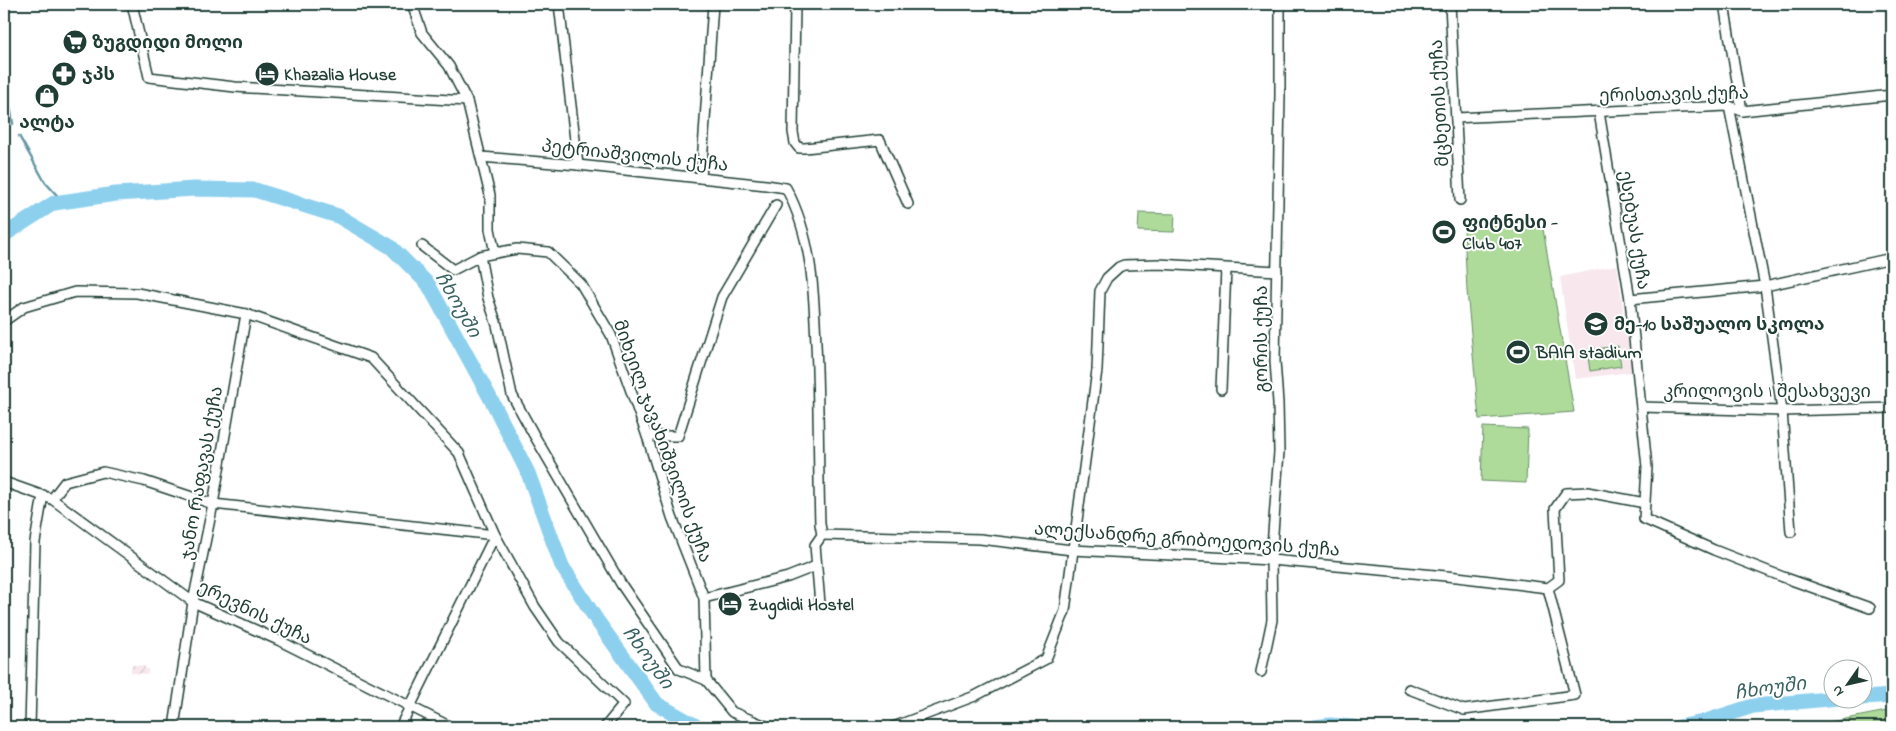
<svg xmlns="http://www.w3.org/2000/svg" width="1896" height="731" font-family="'Indie Flower','Noto Sans Georgian',sans-serif">
	<style>
		.built { fill: #f8e8ee }
		.industrial { fill: url(#industrial-furrows) }
		.grass { fill: #aedb9a; stroke: #668c67 }
		.lines { fill: none; stroke-linecap: round; stroke-linejoin: round }
		.stream { stroke: #6195a4; stroke-width: 2.5 }
		.river { stroke: #8dd0ee; stroke-width: 15 }
		.street-casing { stroke: #1f3d34; stroke-width: 12 }
		.street { stroke: #fff; stroke-width: 9 }
		.labels { text-anchor: middle; stroke-width: 4; stroke-linejoin: round; paint-order: stroke }
		.poi-label { font-size: 18px; font-weight: bold; fill: #1f3d34; stroke: #fff; text-anchor: start }
		.street-label { font-size: 18px; fill: #1f3d34; stroke: #fff }
		.water-label { font-size: 19px; font-style: italic; fill: #3a6262; stroke: #fff }
	</style>
	<defs>
		<pattern id="industrial-furrows" width="10" height="10" patternUnits="userSpaceOnUse" patternTransform="scale(1.25)"><rect width="10" height="10" fill="#f8e8ee"/><path d="M-1 1l2-2M0 10L10 0M9 11l2-2" fill="none" stroke="#d4c8cd"/></pattern>
	</defs>
	<rect width="100%" height="100%" fill="#fff"/>
	<filter id="ink" filterUnits="userSpaceOnUse"><feTurbulence type="fractalNoise" baseFrequency=".02" numOctaves="2"/><feDisplacementMap in="SourceGraphic" scale="10" xChannelSelector="R" yChannelSelector="G"/><feConvolveMatrix kernelMatrix="1 2 1 2 8 2 1 2 1" color-interpolation-filters="sRGB"/></filter>
	<g filter="url(#ink)">
		<!-- built -->
		<polygon class="built" points="1617,265 1632,372 1575,379 1560,277"/>
		<!-- industrial -->
		<polygon class="industrial" points="132,665 145,666 145,669 148,669 148,674 131,673"/>
		<!-- grass -->
		<g class="grass">
			<polygon points="1139,213 1175,214 1174,232 1138,231"/>
			<polygon points="1542,223 1574,412 1479,419 1467,291 1464,227"/>
			<polygon points="1618,346 1621,366 1590,371 1587,350"/>
			<polygon points="1483,427 1528,429 1526,483 1481,481"/>
			<polygon points="1892,710 1892,727 1804,727"/>
		</g>
		<g class="lines">
			<!-- stream -->
			<g class="stream">
				<polyline points="4,71 13,124"/>
				<polyline points="19,136 45,182 63,202"/>
			</g>
			<!-- river -->
			<g class="river">
				<polyline points="4,235 54,203 116,194 194,189 255,190 338,216 391,247 428,284 494,405 528,473 562,566 598,622 657,704 698,727"/>
				<polyline points="1864,698 1892,696"/>
				<polyline points="1315,727 1330,725 1354,727"/>
				<polyline points="1679,727 1703,722 1753,706 1839,698"/>
			</g>
			<defs>
				<g id="street">
					<polyline points="132,4 149,77 235,87 467,101"/>
					<polyline points="412,4 422,33 449,66 467,101 490,195 490,229 495,253 517,249 548,252 581,284 611,335 647,436 672,517 704,598 706,680"/>
					<polyline points="559,4 578,165"/>
					<polyline points="795,4 793,132 795,143 799,148 805,148 880,140 908,204"/>
					<polyline points="1450,4 1460,200"/>
					<polyline points="1724,4 1742,111"/>
					<polyline points="1729,106 1765,286 1782,411 1791,532"/>
					<polyline points="1599,112 1630,299 1647,467 1644,519 1714,550 1783,577 1870,608"/>
					<path d="M1456,118C1547,113 1638,110 1729,106L1742,111L1892,95"/>
					<path d="M481,157L578,165L766,185L786,188C812,236 814,291 816,344C819,404 818,464 820,524L822,535L815,545L820,604"/>
					<polyline points="701,178 713,4"/>
					<polyline points="422,246 453,270 480,256"/>
					<polyline points="495,253 480,256 488,298 497,325 512,395 534,435 621,584 679,669 706,680 732,712 768,727"/>
					<polyline points="1630,299 1765,286 1892,258"/>
					<polyline points="4,321 24,307 75,292 137,293 246,314 371,358 459,453 495,535 535,607 559,642 624,704 605,727"/>
					<polyline points="1221,389 1226,269"/>
					<polyline points="1641,407 1782,411 1892,408"/>
					<polyline points="647,436 678,436 722,297 776,205"/>
					<polyline points="4,482 52,499 193,602 278,640 451,727"/>
					<polyline points="52,499 65,482 103,472 144,481 213,504 495,535 400,727"/>
					<polyline points="822,535 980,539 1072,550 1271,560 1457,577 1548,588"/>
					<polyline points="1548,588 1559,580 1555,509 1566,493 1587,492 1645,503"/>
					<polyline points="704,598 788,577 816,566"/>
					<polyline points="1261,672 1272,620 1271,560 1279,452 1278,403 1275,361 1280,95 1280,4"/>
					<polyline points="1409,689 1464,710 1575,695 1548,588"/>
					<polyline points="30,727 35,542 43,495"/>
					<polyline points="174,727 193,602 213,504 246,314"/>
					<polyline points="893,727 975,696 1046,659 1065,611 1097,370 1100,291 1107,278 1119,267 1124,265 1159,264 1277,271"/>
				</g>
			</defs>
			<!-- street casing -->
			<use href="#street" class="street-casing"/>
			<!-- street -->
			<use href="#street" class="street"/>
		</g>
	</g>
	<!-- icons -->
	<defs>
		<symbol id="supermarket-disc" viewBox="-11 -11 22 22"><circle r="9.5" fill="#1f3d34" stroke="#fff"/><path d="M-6-5.5h2.5l.6 2H6L4.5 2H-2.5L-4.4-4H-6ZM-1.5 3.2a1.3 1.3 0 1 0 .1 0ZM3 3.2a1.3 1.3 0 1 0 .1 0Z" fill="#fff"/></symbol>
		<symbol id="pharmacy-disc" viewBox="-11 -11 22 22"><circle r="9.5" fill="#1f3d34" stroke="#fff"/><path d="M-2-6h4v4h4v4h-4v4h-4v-4h-4v-4h4Z" fill="#fff"/></symbol>
		<symbol id="hotel-disc" viewBox="-11 -11 22 22"><circle r="9.5" fill="#1f3d34" stroke="#fff"/><path d="M-6-4.5h1.5V1H6V5H4.5V3h-9V5H-6ZM-4 0a1.8 1.8 0 1 1 3.6 0ZM.5 0V-2.5h3Q6-2.5 6 0Z" fill="#fff"/></symbol>
		<symbol id="shop-disc" viewBox="-11 -11 22 22"><circle r="9.5" fill="#1f3d34" stroke="#fff"/><path d="M-5-2.5h2.3a2.7 3.5 0 0 1 5.4 0H5L5.5 6h-11ZM-1.5-2.5h3a1.5 2.3 0 0 0-3 0Z" fill="#fff"/></symbol>
		<symbol id="stadium-disc" viewBox="-11 -11 22 22"><circle r="9.5" fill="#1f3d34" stroke="#fff"/><path d="M0-5a6.5 5 0 1 0 0 10a6.5 5 0 1 0 0-10ZM-3.5-1.8h7v3.6h-7Z" fill="#fff"/></symbol>
		<symbol id="school-disc" viewBox="-11 -11 22 22"><circle r="9.5" fill="#1f3d34" stroke="#fff"/><path d="M0-5L7-2L0 1L-7-2ZM-4 1L0 2.5L4 1V4Q0 6-4 4Z" fill="#fff"/></symbol>
	</defs>
	<g fill-rule="evenodd">
		<use href="#supermarket-disc" x="61" y="28" width="28" height="28"/>
		<use href="#pharmacy-disc" x="50" y="60" width="28" height="28"/>
		<use href="#hotel-disc" x="253" y="60" width="28" height="28"/>
		<use href="#shop-disc" x="33" y="82" width="28" height="28"/>
		<use href="#stadium-disc" x="1430" y="218" width="28" height="28"/>
		<use href="#school-disc" x="1582" y="310" width="28" height="28"/>
		<use href="#stadium-disc" x="1504" y="338" width="28" height="28"/>
		<use href="#hotel-disc" x="716" y="590" width="28" height="28"/>
	</g>
	<g class="labels">
		<!-- poi labels -->
		<g class="poi-label">
			<text x="92" y="48">ზუგდიდი მოლი</text>
			<text x="82" y="80">ჯპს</text>
			<text x="284" y="80">Khazalia House</text>
			<text x="47" y="128" text-anchor="middle">ალტა</text>
			<text x="1462" y="228">ფიტნესი -<tspan x="1462" dy="21">Club 407</tspan></text>
			<text x="1614" y="330">მე-10 საშუალო სკოლა</text>
			<text x="1536" y="358">BAIA stadium</text>
			<text x="748" y="610">Zugdidi Hostel</text>
		</g>
		<!-- street labels -->
		<g class="street-label">
			<text transform="translate(1674 94) rotate(-1)" y="6">ერისთავის ქუჩა</text>
			<text transform="translate(1439 103) rotate(-93)" y="6">მცხეთის ქუჩა</text>
			<text transform="translate(635 155) rotate(6)" y="6">პეტრიაშვილის ქუჩა</text>
			<text transform="translate(1635 230) rotate(81)" y="6">ესებუას ქუჩა</text>
			<text transform="translate(1261 339) rotate(-90)" y="6">გორის ქუჩა</text>
			<text x="1767" y="397">კრილოვის I შესახვევი</text>
			<text transform="translate(663 441) rotate(70)" y="6">მიხეილ ჯავახიშვილის ქუჩა</text>
			<text transform="translate(201 473) rotate(-80)" y="6">ჯანო რაფავას ქუჩა</text>
			<text transform="translate(1187 539) rotate(4)" y="6">ალექსანდრე გრიბოედოვის ქუჩა</text>
			<text transform="translate(255 612) rotate(26)" y="6">ერევნის ქუჩა</text>
		</g>
		<!-- water labels -->
		<g class="water-label">
			<text transform="translate(459 304) rotate(60)" y="7">ჩხოუში</text>
			<text transform="translate(649 657) rotate(54)" y="7">ჩხოუში</text>
			<text transform="translate(1770 687) rotate(-8)" y="7">ჩხოუში</text>
		</g>
	</g>
	<!-- margin -->
	<rect width="1896" height="731" fill="none" stroke="#fff" stroke-width="20"/>
	<rect x="10" y="10" width="1876" height="711" fill="none" stroke="#1f3d34" stroke-width="2" filter="url(#ink)"/>
	<!-- north arrow -->
	<g transform="translate(1848 684) rotate(236)"><circle r="24" fill="#ffffff" stroke="#a5b1ae"/>
	<path d="M0-4L9 19L0 12L-9 19Z" fill="#1f3d34"/>
	<text y="-8" font-size="14" font-weight="bold" text-anchor="middle" fill="#1f3d34">N</text>
	</g>
</svg>
